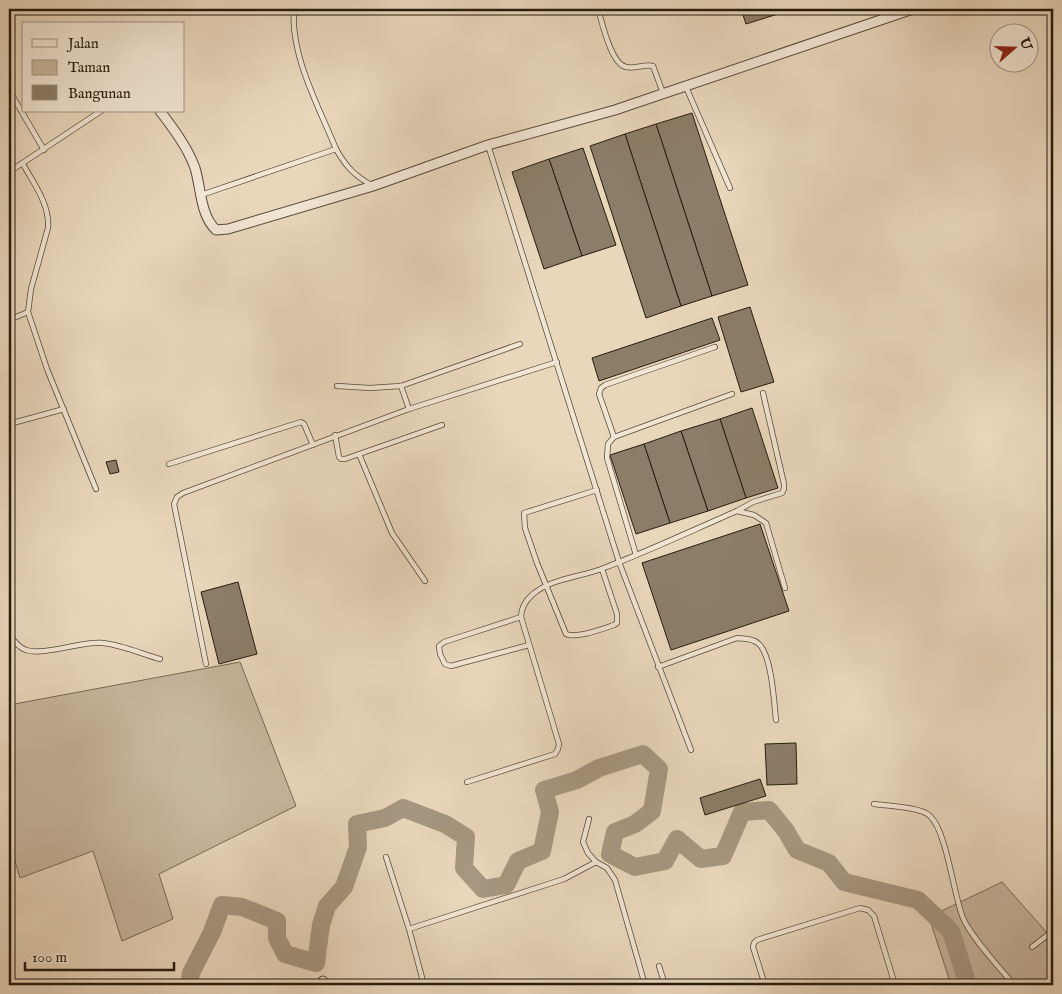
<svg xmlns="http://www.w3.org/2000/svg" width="1062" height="994" font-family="'IM FELL English',serif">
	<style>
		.green { fill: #c8b79f; stroke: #786957 }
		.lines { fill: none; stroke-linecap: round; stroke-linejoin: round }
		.river { stroke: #a79781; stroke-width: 18 }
		.building { fill: #8c7d69; stroke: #271b0f }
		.service-casing { stroke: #584a3a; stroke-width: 6 }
		.minor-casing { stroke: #584a3a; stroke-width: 11 }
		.service { stroke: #f1e5d3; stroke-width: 4.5 }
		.minor { stroke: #f1e5d3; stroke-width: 9 }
	</style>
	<rect width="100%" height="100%" fill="#e9d7bc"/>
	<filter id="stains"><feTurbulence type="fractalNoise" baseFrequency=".004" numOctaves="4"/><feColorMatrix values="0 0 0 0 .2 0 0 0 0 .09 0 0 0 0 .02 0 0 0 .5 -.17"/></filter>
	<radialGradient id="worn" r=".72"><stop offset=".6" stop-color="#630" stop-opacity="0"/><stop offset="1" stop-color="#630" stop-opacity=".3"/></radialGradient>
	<!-- green -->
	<g class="green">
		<polygon points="240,662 296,806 159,874 173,919 122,941 93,851 20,878 9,841 9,705"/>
		<polygon points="1002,882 1049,935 1053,933 1053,985 951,985 929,917"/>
	</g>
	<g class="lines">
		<!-- river -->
		<polyline class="river" points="189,985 191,973 212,932 222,905 242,907 277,921 277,938 285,954 316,963 321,925 327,906 344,887 358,847 357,824 385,818 403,808 445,824 466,837 464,868 483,889 506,885 518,861 542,851 550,812 544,790 577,780 599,768 643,754 659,769 652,811 635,824 615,832 610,854 635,867 665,861 677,839 701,859 723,856 742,812 769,810 786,831 797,850 829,863 844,882 918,900 951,931 968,985"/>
	</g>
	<!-- building -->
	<g class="building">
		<polygon points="741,9 780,9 781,13 746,24"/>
		<polygon points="692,113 748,285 712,296 656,124"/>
		<polygon points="656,124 712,296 681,306 625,134"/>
		<polygon points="625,134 681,306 646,318 590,146"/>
		<polygon points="583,148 616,245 582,256 549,159"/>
		<polygon points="549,159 582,256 544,269 512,172"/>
		<polygon points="750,307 774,382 741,392 718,317"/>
		<polygon points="712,318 720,340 599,381 592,358"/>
		<polygon points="752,408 778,488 746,498 720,419"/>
		<polygon points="720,419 746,498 708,511 681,431"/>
		<polygon points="681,431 708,511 670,523 644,444"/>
		<polygon points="644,444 670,523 636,534 610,455"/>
		<polygon points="116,460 119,472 110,474 106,462"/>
		<polygon points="760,524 789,611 671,650 642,563"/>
		<polygon points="238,582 257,654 219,664 201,592"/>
		<polygon points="796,743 797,784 767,785 765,744"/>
		<polygon points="760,779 766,796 705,815 700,798"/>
	</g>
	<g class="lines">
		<defs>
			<g id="service">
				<path d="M294,9C290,55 319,107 336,149C346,167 355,176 373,186"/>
				<path d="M598,9C602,22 611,64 626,67C635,69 644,64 653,66L663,93"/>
				<polyline points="686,87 730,188"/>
				<polyline points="9,90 44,150"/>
				<polyline points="488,145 619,562 691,750"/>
				<path d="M23,164C34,184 50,205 48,228L31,289L28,312L47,369L96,489"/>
				<polyline points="9,172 101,111"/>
				<polyline points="201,195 336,149"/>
				<polyline points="9,320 28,312"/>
				<polyline points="337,386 370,388 401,386 520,344"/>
				<polyline points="401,386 409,409"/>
				<polyline points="9,424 64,409"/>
				<polyline points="335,435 339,457 341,459 345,459 442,425"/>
				<polyline points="614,437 599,394 601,388 605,385 715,347"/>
				<polyline points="359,454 392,533 425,581"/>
				<polyline points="169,464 301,422 304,424 313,445"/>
				<path d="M597,490L524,513L525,528L537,563L566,634C576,639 602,629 614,625L617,623V614L602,569"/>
				<polyline points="737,511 754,515 766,523 785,588"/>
				<polyline points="636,555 607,458 608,444 614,437 732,394"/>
				<polyline points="521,617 444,642 439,646 440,654 445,664 451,666 529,645"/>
				<path d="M9,634C13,640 19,648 26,650C44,656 81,641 103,643C122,645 142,654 160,659"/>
				<polyline points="206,664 174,504 177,497 183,493 409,409 557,362"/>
				<path d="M658,667L737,638C744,639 753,638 759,644C772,657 774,702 776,720"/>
				<path d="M467,782L555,754L558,749L559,744L521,617C521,608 526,600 533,594C552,578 582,577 604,568C649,551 693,530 737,511L753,502L782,493L784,489V484L763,393"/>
				<path d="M874,804C888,806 921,807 930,816C947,832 953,893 963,918C971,937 1000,968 1014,985"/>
				<polyline points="589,819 583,842 588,853 596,862 607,868 615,880 645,985"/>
				<polyline points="386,857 409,929 564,879 596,862"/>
				<polyline points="409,929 424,985"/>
				<polyline points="1032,947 1053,931"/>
				<polyline points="659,966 665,985"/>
				<polyline points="765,985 753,947 754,943 757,940 860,908 868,910 874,916 895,985"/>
			</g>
			<g id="minor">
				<path d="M160,111C173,128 188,148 195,168C201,187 200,215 216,230L228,229L373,186L488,145L615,110L913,9"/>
				<polyline points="322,985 323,981"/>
			</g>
		</defs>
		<!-- service casing -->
		<use href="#service" class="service-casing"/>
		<!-- minor casing -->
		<use href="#minor" class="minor-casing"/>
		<!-- service -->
		<use href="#service" class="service"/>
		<!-- minor -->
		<use href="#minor" class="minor"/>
	</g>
	<!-- margin -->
	<rect width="1062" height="994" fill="none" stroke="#e9d7bc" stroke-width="30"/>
	<rect x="10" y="10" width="1042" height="974" fill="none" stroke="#271b0f" stroke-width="2.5"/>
	<rect x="15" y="15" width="1032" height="964" fill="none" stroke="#271b0f"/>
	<!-- legend -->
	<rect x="22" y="22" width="162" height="90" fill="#f1e5d3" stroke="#a09485"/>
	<rect x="32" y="39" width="25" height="8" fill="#f1e5d3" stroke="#a09485"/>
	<text x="68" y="48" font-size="15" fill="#271b0f">Jalan</text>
	<rect x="32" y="60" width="25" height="15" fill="#c8b79f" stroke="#a09485"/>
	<text x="68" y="72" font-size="15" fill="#271b0f">Taman</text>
	<rect x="32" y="85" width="25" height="15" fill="#8c7d69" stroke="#a09485"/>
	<text x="68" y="98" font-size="15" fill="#271b0f">Bangunan</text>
	<!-- north arrow -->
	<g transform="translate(1014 48) rotate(70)"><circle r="24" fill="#f1e5d3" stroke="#a09485"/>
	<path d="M0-4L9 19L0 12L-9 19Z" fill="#8f2418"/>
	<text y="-8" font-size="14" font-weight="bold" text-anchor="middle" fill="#271b0f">U</text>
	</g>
	<!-- scale -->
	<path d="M25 962v8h149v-8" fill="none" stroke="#271b0f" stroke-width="2.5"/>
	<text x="32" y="962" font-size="15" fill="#271b0f" stroke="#f1e5d3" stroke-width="4" paint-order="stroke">100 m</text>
	<rect width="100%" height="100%" filter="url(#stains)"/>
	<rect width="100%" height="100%" fill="url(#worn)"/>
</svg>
